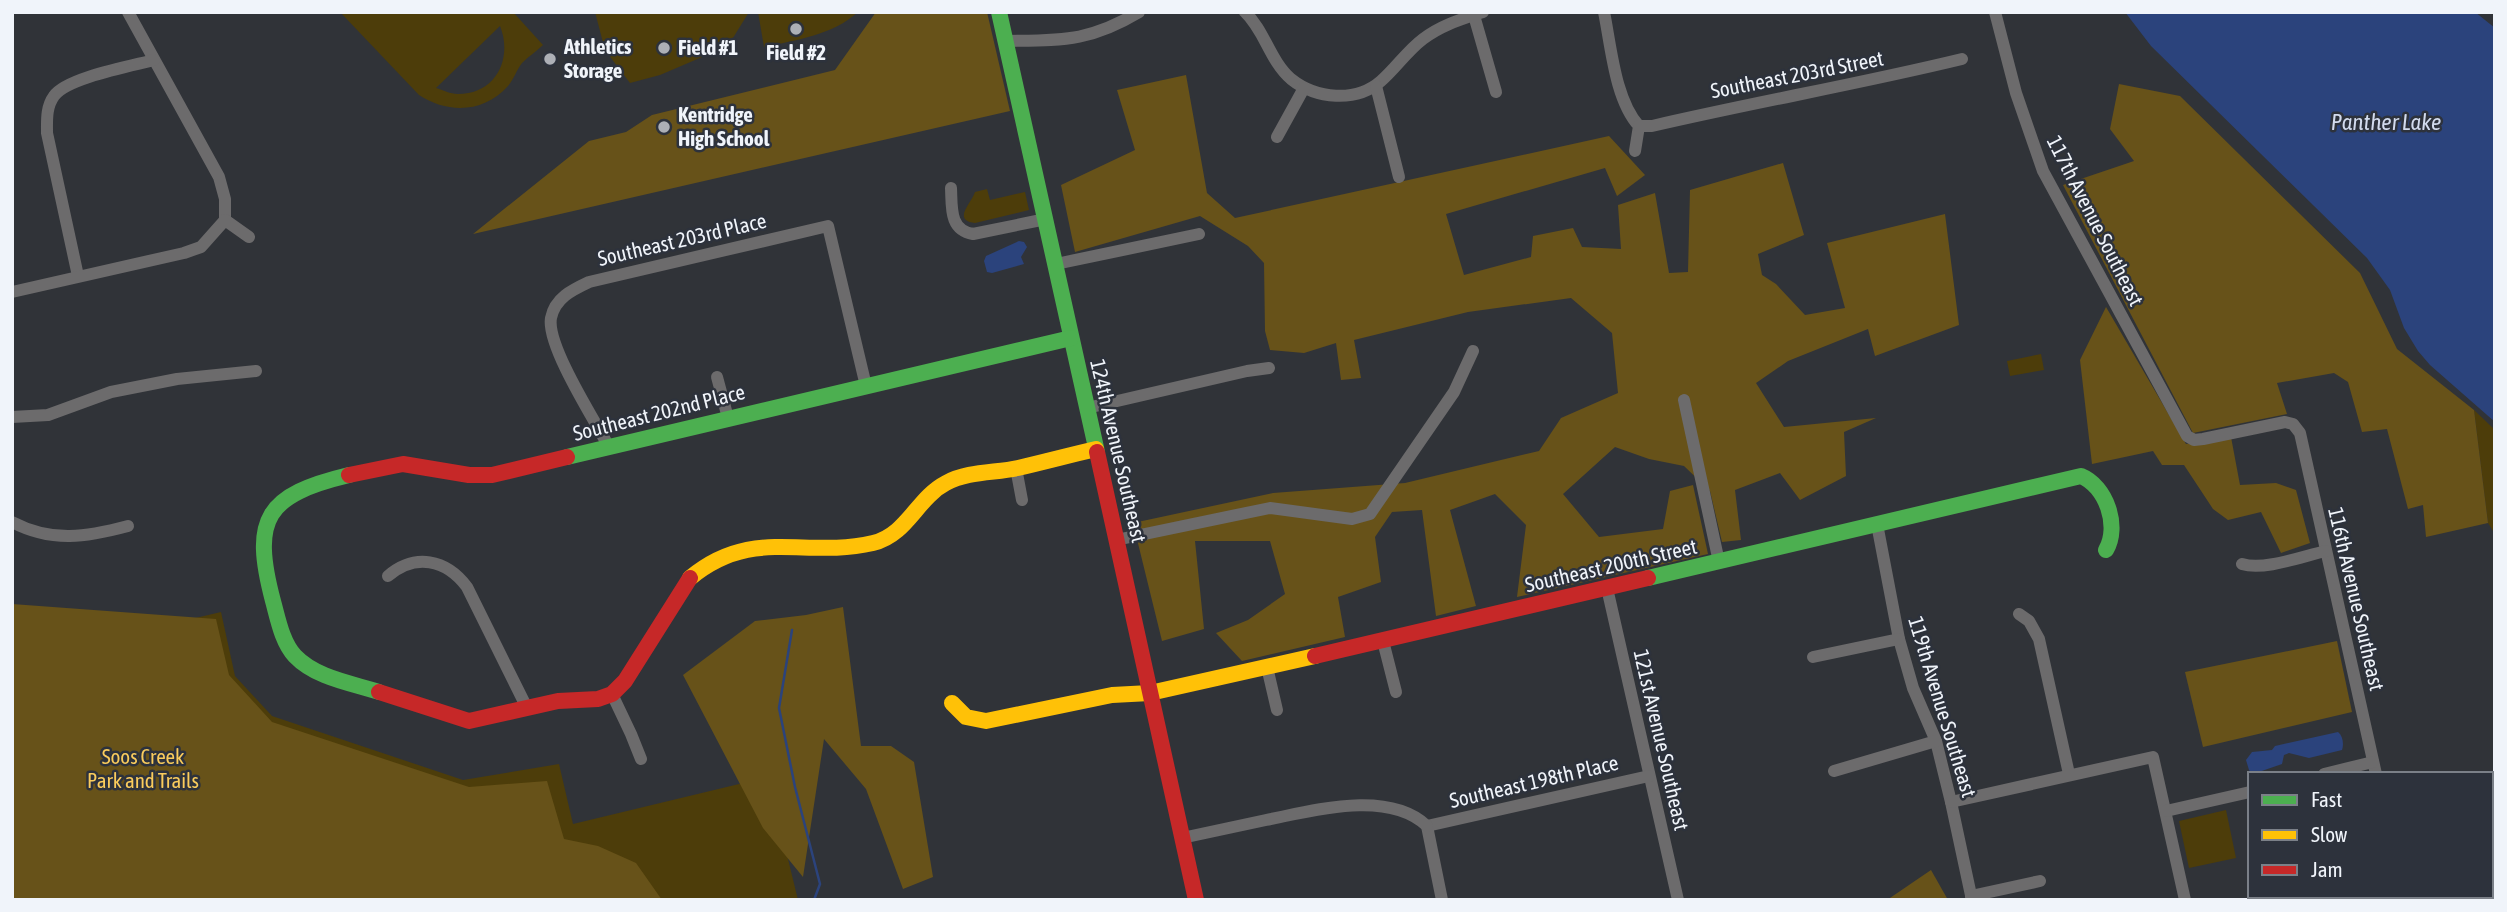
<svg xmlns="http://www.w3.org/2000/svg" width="2507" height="912" font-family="'Asap Condensed',sans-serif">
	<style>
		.green { fill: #4d3d0a; fill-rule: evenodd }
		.forest { fill: #675219 }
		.water { fill: #2b437c }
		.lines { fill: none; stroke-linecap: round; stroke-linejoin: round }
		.stream { stroke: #2b437c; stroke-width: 2.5 }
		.street { stroke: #6c6b6c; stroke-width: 12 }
		.fast { stroke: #4caf50; stroke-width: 16 }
		.slow { stroke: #ffc107; stroke-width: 16 }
		.jam { stroke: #c62828; stroke-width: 16 }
		.poi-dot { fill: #adb0b6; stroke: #2d323c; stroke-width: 2.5 }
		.labels { text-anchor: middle; stroke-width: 5; stroke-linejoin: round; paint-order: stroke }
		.poi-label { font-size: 21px; font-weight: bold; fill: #f0f4fa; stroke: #2d323c; text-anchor: start }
		.street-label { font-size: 21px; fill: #f0f4fa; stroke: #2d323c }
		.park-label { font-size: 21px; fill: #facc5c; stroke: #2d323c }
		.water-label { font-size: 23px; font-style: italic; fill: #d2dbee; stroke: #2d323c }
	</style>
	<rect width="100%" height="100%" fill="#303338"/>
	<!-- green -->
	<g class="green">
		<path d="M340,12H513L543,45C537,51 529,56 522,63C517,69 514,79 508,86C484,113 448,114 419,95ZM500,26C513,58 496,94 458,94C450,94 443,90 436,88Z"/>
		<polygon points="595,12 749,12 728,46 660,75 630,83 605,50"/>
		<path d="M758,12H858C833,35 796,40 764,47Z"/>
		<path d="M987,189L990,200L1025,192L1029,210L975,223C952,220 971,204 975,192Z"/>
		<polygon points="2041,354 2044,370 2010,376 2007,361"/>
		<polygon points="2474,410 2495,430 2495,534 2488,523"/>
		<polygon points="221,612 235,676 272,716 463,780 559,764 573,824 768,777 798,900 12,900 12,661"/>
		<polygon points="2226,810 2236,858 2189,868 2179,821"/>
	</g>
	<!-- forest -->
	<g class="forest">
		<polygon points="876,12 987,12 1010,111 473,234 589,141 626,132 652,115 835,70"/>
		<polygon points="1186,75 1207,193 1235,218 1609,136 1645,175 1617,196 1605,168 1446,214 1464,275 1531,257 1533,236 1573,228 1582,247 1621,249 1618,205 1655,193 1669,273 1688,272 1690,190 1783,163 1804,235 1758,254 1762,275 1776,284 1805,315 1845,308 1827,243 1945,214 1959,325 1875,356 1868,329 1788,361 1756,383 1784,427 1876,418 1844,432 1846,476 1800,500 1780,473 1735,490 1741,540 1722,542 1710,491 1684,466 1649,459 1615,447 1563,494 1599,537 1663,529 1670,491 1693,485 1708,554 1517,597 1526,525 1495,494 1450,510 1476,606 1436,616 1422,510 1392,512 1375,537 1381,582 1338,597 1345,637 1242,661 1216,633 1248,620 1285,594 1270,541 1195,541 1204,629 1162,641 1133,523 1273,493 1405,483 1539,451 1561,418 1618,393 1612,333 1571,298 1468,312 1354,340 1361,378 1341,380 1336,343 1304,353 1270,350 1265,331 1264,263 1248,246 1200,216 1075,252 1061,185 1135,150 1117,90"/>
		<polygon points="2119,84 2180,96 2360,273 2397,349 2474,410 2488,523 2426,537 2423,505 2408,509 2387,429 2362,432 2348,382 2334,373 2277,383 2287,414 2193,433 2063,185 2134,161 2110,129"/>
		<polygon points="2106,307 2186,444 2231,437 2240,485 2276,483 2296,490 2310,543 2281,553 2261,512 2228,520 2213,509 2184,465 2162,465 2153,451 2092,464 2080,360"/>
		<polygon points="12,604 216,619 229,675 272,722 469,787 547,781 564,839 598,846 636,863 662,900 12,900"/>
		<polygon points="843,607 861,746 891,746 914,762 933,877 903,889 866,789 824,739 803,877 763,828 683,675 755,621 806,615"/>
		<polygon points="2337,641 2352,712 2203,747 2185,672"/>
		<polygon points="1931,870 1948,900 1887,900"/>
	</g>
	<!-- water -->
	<g class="water">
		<polygon points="2125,12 2475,12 2495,28 2495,422 2430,365 2418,351 2404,328 2390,290 2367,258 2151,46"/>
		<polygon points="1019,241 1024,242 1027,247 1021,257 1024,264 992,273 987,272 984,261 986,256"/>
		<path d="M2338,732C2343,736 2344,744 2342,750L2309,758L2289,753L2284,755L2282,764L2253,774L2249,770L2246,760L2252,752L2272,750L2275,746Z"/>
	</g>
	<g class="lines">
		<!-- stream -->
		<polyline class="stream" points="792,630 779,708 795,787 820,884 814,900"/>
		<!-- street -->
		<g class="street">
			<polyline points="128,12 219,177 225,199 225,220"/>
			<path d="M1245,12C1265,31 1270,61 1291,79C1316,99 1356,103 1381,81C1396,68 1407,51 1423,39C1441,25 1462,19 1483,12"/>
			<polyline points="1473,12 1496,92"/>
			<path d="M1604,12C1611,46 1615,100 1639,126L1635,151"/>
			<polyline points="1995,12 2016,93 2043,171 2187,436 2194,440 2203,439 2285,422 2293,424 2300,433 2376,774"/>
			<path d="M1006,41C1062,40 1089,42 1139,12"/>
			<polyline points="1376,86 1399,177"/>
			<path d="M1639,126H1652C1755,102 1859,84 1962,59"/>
			<polyline points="1277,137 1304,88"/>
			<path d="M951,188C952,207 949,230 973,234L1046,219"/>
			<polyline points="225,220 249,237"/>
			<polyline points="1056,264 1199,234"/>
			<path d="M78,276L47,133C47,120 46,107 54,96C66,78 131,66 154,60"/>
			<polyline points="12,292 184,253 201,247 225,220"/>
			<polyline points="717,377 728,418"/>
			<polyline points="1684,400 1719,562"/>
			<polyline points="1087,408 1247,371 1269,368"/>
			<polyline points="12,417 48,415 111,392 177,379 256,371"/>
			<path d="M609,447C595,421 546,345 551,318C555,298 572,290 589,282L828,226L866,386"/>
			<polyline points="1016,468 1022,500"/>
			<path d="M12,522C52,543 87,537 128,526"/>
			<polyline points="1877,524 1899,639 1913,688 1936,741 1951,802 1972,900"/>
			<polyline points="1116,540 1270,508 1352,519 1370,514 1454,392 1473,351"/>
			<path d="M2242,564C2264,571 2303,556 2326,551"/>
			<path d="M388,576C415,553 446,559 467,587L527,708"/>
			<polyline points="1607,588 1678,900"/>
			<polyline points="2019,614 2029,621 2039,639 2069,774"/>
			<polyline points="1383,641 1396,692"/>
			<polyline points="1813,657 1899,639"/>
			<polyline points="1267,667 1277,710"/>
			<polyline points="612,694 631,734 641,759"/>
			<polyline points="1834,771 1936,741"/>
			<polyline points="2324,774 2373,762"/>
			<polyline points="1951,802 2153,757 2185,900"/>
			<polyline points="2166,811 2250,792"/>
			<polyline points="1427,826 1649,776"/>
			<polyline points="1427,826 1442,900"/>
			<path d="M1182,838C1210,832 1238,826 1266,820C1312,811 1388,789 1427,826"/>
			<polyline points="1971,896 2040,881"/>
			<polyline points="2403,896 2404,900"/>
		</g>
		<!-- fast -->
		<g class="fast">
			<polyline points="999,12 1097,452"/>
			<polyline points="567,457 1071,338"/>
			<path d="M349,475C266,495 251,518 273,601C278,619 282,642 295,656C316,678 351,683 379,692"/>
			<path d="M1648,578L2081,476C2106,486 2120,526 2106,550"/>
		</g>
		<!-- slow -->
		<g class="slow">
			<path d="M690,578C753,526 804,559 873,543C907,535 917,498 946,483C968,471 995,473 1018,468C1044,462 1070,455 1096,449"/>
			<polyline points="952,703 966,717 986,721 1112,695 1150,693 1315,656"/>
		</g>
		<!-- jam -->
		<g class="jam">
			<polyline points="1097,452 1196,900"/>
			<polyline points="349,475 403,464 469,475 492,475 567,457"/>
			<polyline points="1315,656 1648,578"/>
			<polyline points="379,692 469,721 558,701 598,699 612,694 625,681 690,578"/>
		</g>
	</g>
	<!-- markers -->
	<g class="poi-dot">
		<circle cx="796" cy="29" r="7"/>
		<circle cx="664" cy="48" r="7"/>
		<circle cx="550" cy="59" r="7"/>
		<circle cx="664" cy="127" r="7"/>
	</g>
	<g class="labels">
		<!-- poi labels -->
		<g class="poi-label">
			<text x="564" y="54">Athletics<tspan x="564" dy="24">Storage</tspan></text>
			<text x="678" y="55">Field #1</text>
			<text x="796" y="60" text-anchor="middle">Field #2</text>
			<text x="678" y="122">Kentridge<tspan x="678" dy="24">High School</tspan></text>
		</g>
		<!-- street labels -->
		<g class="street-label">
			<text transform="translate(1797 75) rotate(-11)" y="7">Southeast 203rd Street</text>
			<text transform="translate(2095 221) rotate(63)" y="7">117th Avenue Southeast</text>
			<text transform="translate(682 240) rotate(-13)" y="7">Southeast 203rd Place</text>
			<text transform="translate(659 413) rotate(-14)" y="7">Southeast 202nd Place</text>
			<text transform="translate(1118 451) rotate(77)" y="7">124th Avenue Southeast</text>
			<text transform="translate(1611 566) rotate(-13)" y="7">Southeast 200th Street</text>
			<text transform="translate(2356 599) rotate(77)" y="7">116th Avenue Southeast</text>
			<text transform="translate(1942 707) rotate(73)" y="7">119th Avenue Southeast</text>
			<text transform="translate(1661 740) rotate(77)" y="7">121st Avenue Southeast</text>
			<text transform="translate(1534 782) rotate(-13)" y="7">Southeast 198th Place</text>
		</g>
		<!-- park labels -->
		<g class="park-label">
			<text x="143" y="764">Soos Creek<tspan x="143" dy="24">Park and Trails</tspan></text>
		</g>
		<!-- water labels -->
		<g class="water-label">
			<text x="2386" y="130">Panther Lake</text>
		</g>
	</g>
	<!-- border -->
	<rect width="2507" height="912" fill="none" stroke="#f0f4fa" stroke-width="28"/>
	<!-- legend -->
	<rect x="2248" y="772" width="245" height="126" fill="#2d323c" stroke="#7b8088" stroke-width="2"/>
	<rect x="2262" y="795" width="35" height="10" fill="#4caf50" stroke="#7b8088" stroke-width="2"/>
	<text x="2311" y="807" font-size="21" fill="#f0f4fa">Fast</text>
	<rect x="2262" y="830" width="35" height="10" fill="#ffc107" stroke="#7b8088" stroke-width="2"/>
	<text x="2311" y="842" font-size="21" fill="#f0f4fa">Slow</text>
	<rect x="2262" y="865" width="35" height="10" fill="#c62828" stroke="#7b8088" stroke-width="2"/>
	<text x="2311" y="877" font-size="21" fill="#f0f4fa">Jam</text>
</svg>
